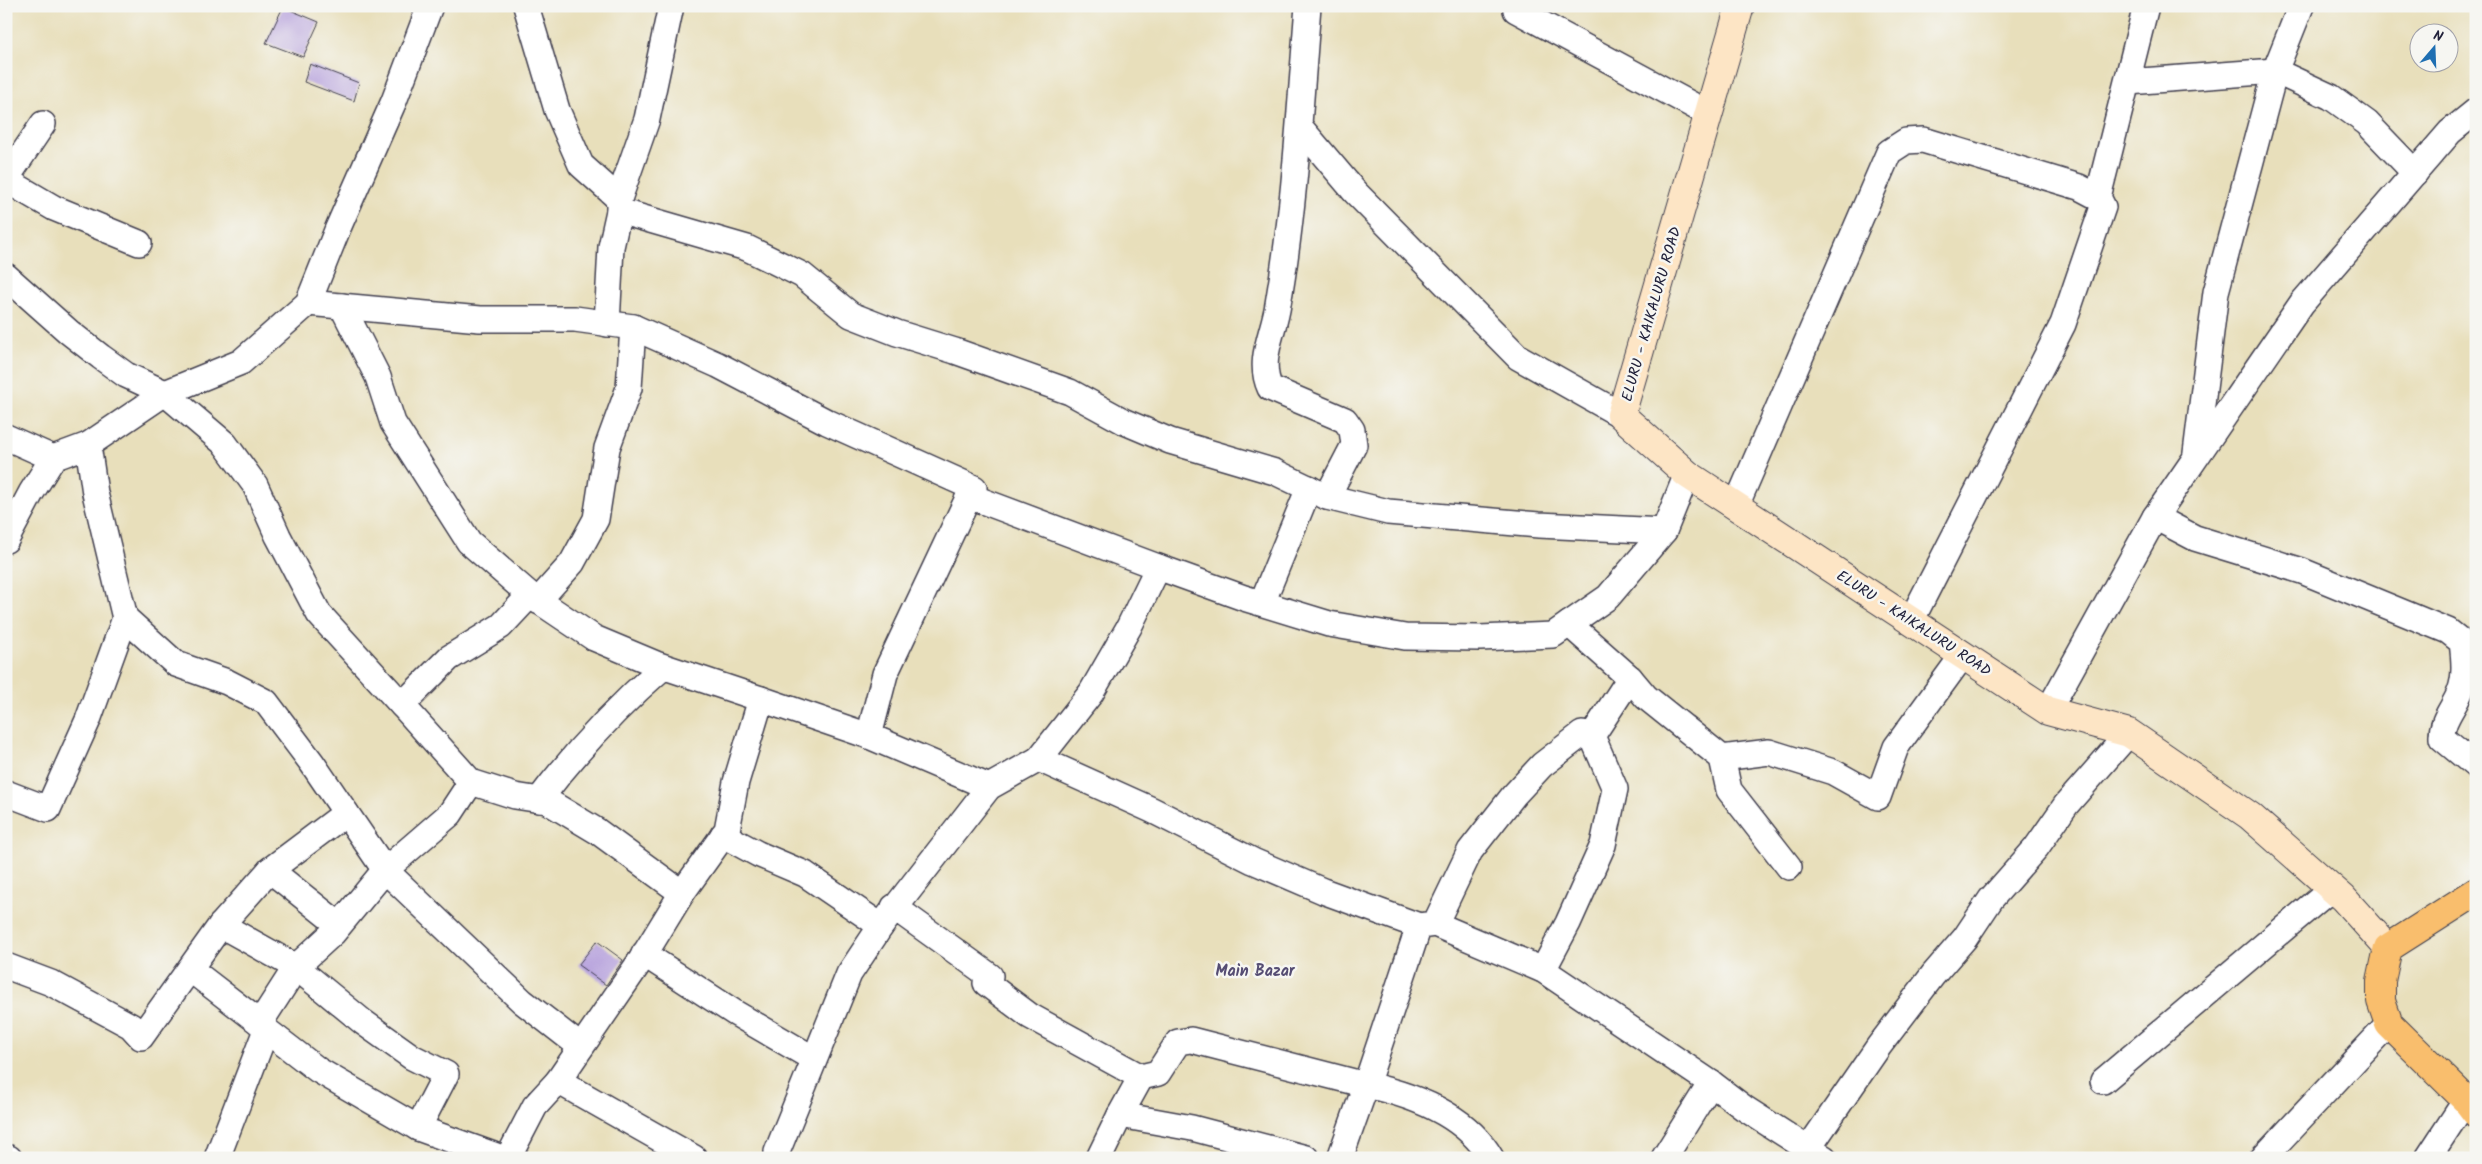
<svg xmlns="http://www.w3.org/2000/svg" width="2482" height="1164" font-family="Kalam,sans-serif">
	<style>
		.building { fill: #b49edc }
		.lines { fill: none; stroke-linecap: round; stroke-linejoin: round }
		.street-casing { stroke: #403e4e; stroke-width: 28 }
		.secondary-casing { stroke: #403e4e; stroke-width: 30 }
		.primary-casing { stroke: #403e4e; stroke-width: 30 }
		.street { stroke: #fff; stroke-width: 25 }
		.secondary { stroke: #fde5c5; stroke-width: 28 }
		.primary { stroke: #f9be6d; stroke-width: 28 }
		.labels { text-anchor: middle; stroke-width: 5; stroke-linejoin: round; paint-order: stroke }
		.street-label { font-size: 15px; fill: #22223b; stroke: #f6f6f2 }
		.neighbourhood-label { font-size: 16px; font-weight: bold; fill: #554d73; stroke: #f6f6f2 }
	</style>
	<rect width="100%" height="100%" fill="#f6f6f2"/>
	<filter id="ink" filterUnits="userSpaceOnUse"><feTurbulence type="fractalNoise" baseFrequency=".02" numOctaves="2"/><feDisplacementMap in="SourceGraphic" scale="10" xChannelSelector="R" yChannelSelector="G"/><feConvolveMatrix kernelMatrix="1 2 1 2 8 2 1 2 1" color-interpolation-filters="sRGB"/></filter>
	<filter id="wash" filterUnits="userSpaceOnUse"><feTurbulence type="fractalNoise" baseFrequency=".0096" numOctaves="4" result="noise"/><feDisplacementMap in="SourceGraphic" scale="20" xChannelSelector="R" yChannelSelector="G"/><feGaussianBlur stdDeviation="1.12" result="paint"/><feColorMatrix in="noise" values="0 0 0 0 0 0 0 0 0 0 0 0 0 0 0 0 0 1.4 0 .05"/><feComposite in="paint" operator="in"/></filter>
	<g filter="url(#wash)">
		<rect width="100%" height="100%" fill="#e8dfbb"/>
		<g id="blocks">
			<!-- building -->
			<g class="building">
				<polygon points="283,7 319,22 303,57 266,43"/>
				<polygon points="310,64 359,83 354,101 304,82"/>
				<polygon points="597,941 623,960 606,985 578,965"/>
			</g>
		</g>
	</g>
	<g filter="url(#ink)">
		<use href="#blocks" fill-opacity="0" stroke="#403e4e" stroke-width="1"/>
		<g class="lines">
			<defs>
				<g id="street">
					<polyline points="526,6 557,110 581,165 619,199"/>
					<path d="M1308,6C1300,106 1295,206 1278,304C1274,333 1257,360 1270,388L1345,420L1352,430L1354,445L1327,497"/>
					<polyline points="1516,10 1709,114"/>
					<polyline points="2128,82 2275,71 2331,97 2367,123 2415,173"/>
					<polyline points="1300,127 1355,192 1518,357 1621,415"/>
					<polyline points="6,179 43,124"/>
					<polyline points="6,180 54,208 139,243"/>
					<polyline points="2098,197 2146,6"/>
					<polyline points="619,211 619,199 647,119 671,6"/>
					<polyline points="6,276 69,332 101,357 126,375 165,393 225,444 255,485 278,536 319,614 402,705 449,658 501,626 530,595 594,638 656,664 761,699"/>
					<polyline points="308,303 480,319 575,319 633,327 718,365 827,422 974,488 969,496"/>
					<polyline points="342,306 378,377 393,423 469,542 530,595"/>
					<polyline points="607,324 611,247 619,211 747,248 802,275 851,315 897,333 955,351 1070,392 1125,422 1170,441 1275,472 1327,497 1388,512 1539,525 1664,531"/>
					<polyline points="6,437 53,458"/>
					<polyline points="88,445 95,493 125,618 176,664 227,682 266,702 312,763 385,870 522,1001 581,1047"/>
					<polyline points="2196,453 2216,292 2275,71 2301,6"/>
					<polyline points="1736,506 1889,152 1906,141 1923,140 2079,187 2098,197 2103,207 2063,324 1911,621"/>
					<path d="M2155,517L2195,538L2302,571L2448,631L2462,642C2464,658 2466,676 2460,692C2454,708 2441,720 2442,738L2476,766"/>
					<polyline points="6,540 31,493 53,458 88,445 165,393 241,362 308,303 338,228 394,101 430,6"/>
					<polyline points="538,601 572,563 596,519 607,448 629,388 633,327"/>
					<polyline points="1262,603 1309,488"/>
					<polyline points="1569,624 1630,678 1646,697 1722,758 1729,790 1789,867"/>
					<polyline points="402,705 471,782 515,796 547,801 597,831 682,893"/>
					<polyline points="2048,711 2155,517 2302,303 2450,132 2476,111"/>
					<polyline points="1592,736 1630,678"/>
					<polyline points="1722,758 1769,752 1833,772 1878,797 1896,747 1963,655"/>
					<polyline points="471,782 450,814 385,870 333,933 296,967 363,1022 412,1057 446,1074 418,1128 502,1158"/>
					<polyline points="989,787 869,736 885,674 969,496 1158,567"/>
					<polyline points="6,793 48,809 88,720 125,618"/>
					<path d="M539,800C576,751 617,707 663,667"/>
					<polyline points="723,835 758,854 805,874 881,926"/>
					<polyline points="270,870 339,925"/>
					<polyline points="894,907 990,976 986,983 1030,1016 1141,1077 1158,1073 1178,1042 1191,1040 1366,1085 1419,926 1435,924 1543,970 1711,1083"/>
					<polyline points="1435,924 1470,851 1514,795 1542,765 1582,734 1592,736 1615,789 1603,845 1568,923 1543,970"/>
					<polyline points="1419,926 1323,891 1253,861 1152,810 1039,759 1091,693 1129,627 1158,567 1244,598 1329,624 1405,637 1480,638 1553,635 1608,597 1664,531 1687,474"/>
					<polyline points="644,954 735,1013 814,1059"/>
					<polyline points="6,966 51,983 131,1026 141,1037 221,925"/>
					<polyline points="190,969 260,1023 266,1030 217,1158"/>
					<polyline points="260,1023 296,967 221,925 270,870 346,813"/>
					<polyline points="266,1030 318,1070 418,1128"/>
					<polyline points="1141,1077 1120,1115 1192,1128 1306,1158"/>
					<polyline points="558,1081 694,1158"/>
					<polyline points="2103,1081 2332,888"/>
					<polyline points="6,1157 9,1158"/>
					<polyline points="508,1158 535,1106 558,1081 641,960 682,893 727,830 736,782 761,699 869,736"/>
					<polyline points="778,1158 777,1152 849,974 881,926 989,787 1039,759"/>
					<polyline points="1099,1158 1120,1115"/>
					<path d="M1340,1158L1366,1085C1413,1095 1466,1114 1491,1158"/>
					<polyline points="1664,1158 1711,1083 1744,1108 1808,1149"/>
					<polyline points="1824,1158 1808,1149 1879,1046 1933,975 1965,938 1991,899 2036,848 2066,805 2129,733"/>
					<polyline points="2263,1158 2389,1024"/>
					<polyline points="2428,1158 2466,1100"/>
				</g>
				<polyline id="secondary" points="1740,6 1621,415 1687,474 2048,711 2129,733 2250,816 2343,898 2388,948"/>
				<polyline id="primary" points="2476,892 2388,948 2381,981 2381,1001 2389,1024 2466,1100 2476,1113"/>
			</defs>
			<!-- street casing -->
			<use href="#street" class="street-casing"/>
			<!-- secondary casing -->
			<use href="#secondary" class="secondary-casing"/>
			<!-- primary casing -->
			<use href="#primary" class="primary-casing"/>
			<!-- street -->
			<use href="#street" class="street"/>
			<!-- secondary -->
			<use href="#secondary" class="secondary"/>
			<!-- primary -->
			<use href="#primary" class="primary"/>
		</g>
	</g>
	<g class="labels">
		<!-- street labels -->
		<g class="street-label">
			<text transform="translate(1651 314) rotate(-74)" y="5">ELURU - KAIKALURU ROAD</text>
			<text transform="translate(1914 623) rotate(33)" y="5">ELURU - KAIKALURU ROAD</text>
		</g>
		<!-- neighbourhood labels -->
		<g class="neighbourhood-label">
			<text x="1255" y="976">Main Bazar</text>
		</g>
	</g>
	<!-- margin -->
	<rect width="2482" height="1164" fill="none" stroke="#f6f6f2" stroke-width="25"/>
	<!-- north arrow -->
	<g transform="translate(2434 48) rotate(19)"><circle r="24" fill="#f6f6f2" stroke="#a1a1a9"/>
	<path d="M0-4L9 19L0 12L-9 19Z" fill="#1f6fb2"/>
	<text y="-8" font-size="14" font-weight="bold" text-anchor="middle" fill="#22223b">N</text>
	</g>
</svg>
